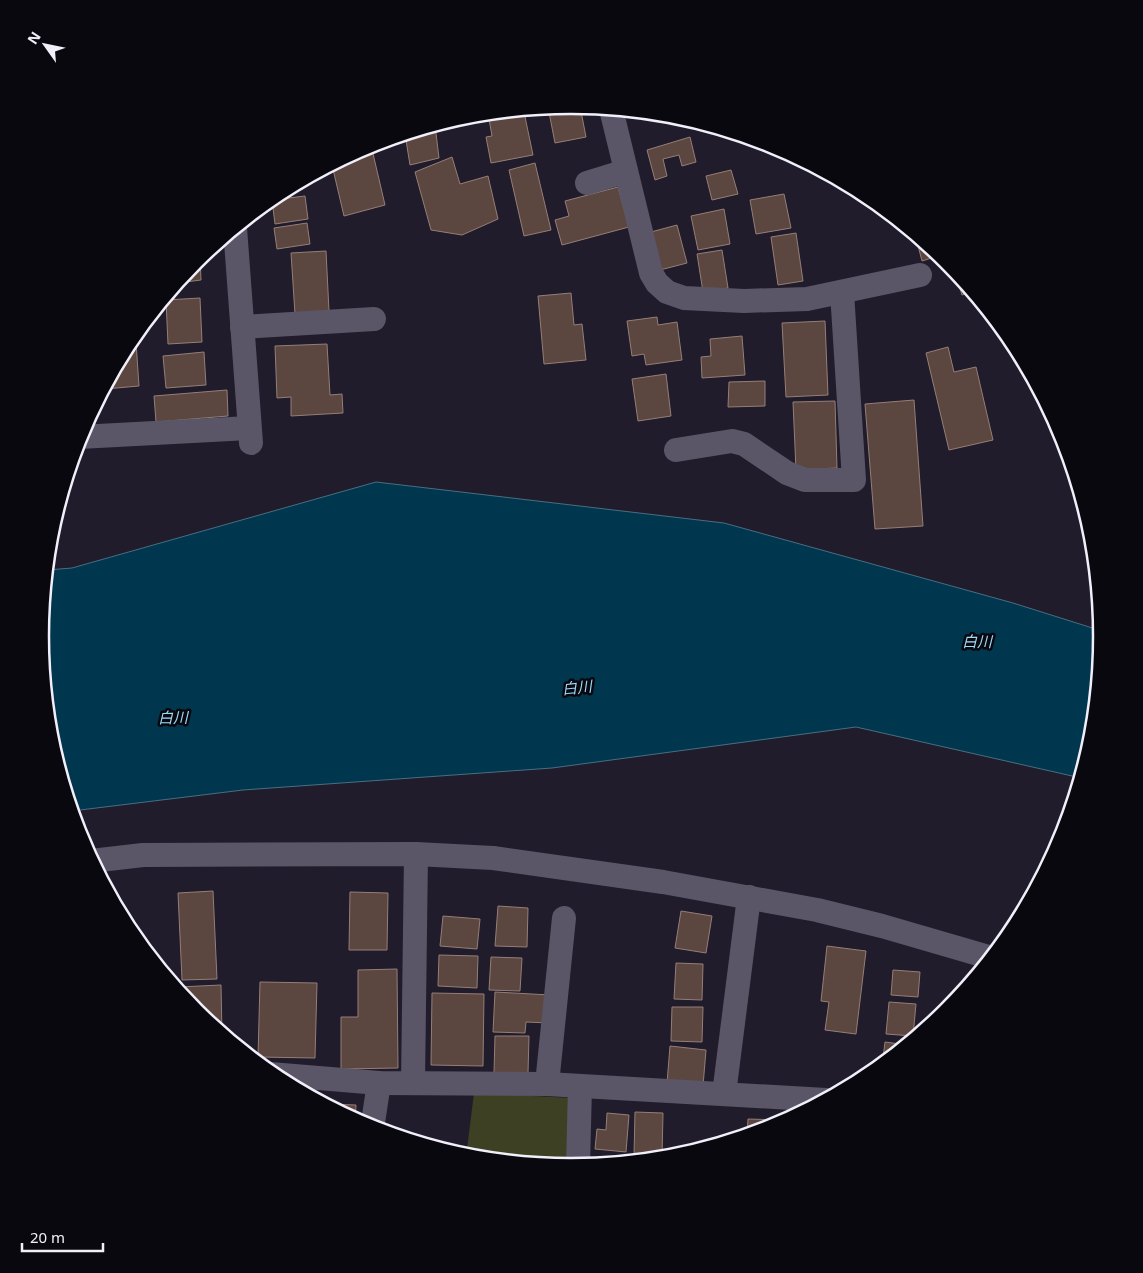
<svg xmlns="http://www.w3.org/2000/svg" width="1143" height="1273" font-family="'Noto Sans','Noto Sans JP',sans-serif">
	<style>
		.green { fill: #3e4024 }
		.water { fill: #00374e; stroke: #486e82 }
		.building { fill: #5c4740; stroke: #957e76 }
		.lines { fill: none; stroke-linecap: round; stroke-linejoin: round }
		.street { stroke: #5a5668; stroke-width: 24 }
		.labels { text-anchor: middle; stroke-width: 5; stroke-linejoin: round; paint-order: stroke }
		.water-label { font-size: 15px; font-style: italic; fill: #9ddafc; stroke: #09080e }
		.rim { fill: none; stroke: #f1effa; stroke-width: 2.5 }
	</style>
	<rect width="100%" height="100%" fill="#201c2c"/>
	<!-- green -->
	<polygon class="green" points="474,1093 572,1098 571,1168 466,1157"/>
	<!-- water -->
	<polygon class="water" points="376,482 724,523 1013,603 1102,631 1093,740 1081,778 856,727 552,768 243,790 72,811 50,740 40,636 47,570 72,568"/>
	<!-- building -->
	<g class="building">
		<polygon points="572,105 580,106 586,137 555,143 548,107"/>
		<polygon points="515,111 484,120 482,114"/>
		<polygon points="524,112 533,155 491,163 486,137 492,136 489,119"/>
		<polygon points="435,125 439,158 410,165 405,134"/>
		<polygon points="690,137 696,162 682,166 679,155 663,159 667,176 655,180 647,150"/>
		<polygon points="371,145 385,205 344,216 332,165"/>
		<polygon points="452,157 460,184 488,176 498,219 462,235 431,230 415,172"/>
		<polygon points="535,163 551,230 524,236 509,170"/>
		<polygon points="731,170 738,194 712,200 706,176"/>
		<polygon points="302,181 303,189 279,193"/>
		<polygon points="618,187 629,227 562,245 555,220 569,216 565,201"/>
		<polygon points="784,194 791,228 756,234 750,200"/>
		<polygon points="305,196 308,219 275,224 272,200"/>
		<polygon points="724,209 730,244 698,250 691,216"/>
		<polygon points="307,223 310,244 277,249 274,228"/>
		<polygon points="677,225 687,263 660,270 651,232"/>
		<polygon points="796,233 803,281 778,285 771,237"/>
		<polygon points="915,234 941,255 922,261"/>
		<polygon points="722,250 728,288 703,292 697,254"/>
		<polygon points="326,251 329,311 295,314 291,253"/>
		<polygon points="200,257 201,280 178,283 196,260"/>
		<polygon points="954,269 973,291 962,295"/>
		<polygon points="571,293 574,325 582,324 586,360 544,364 538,296"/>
		<polygon points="200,298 202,342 168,344 166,300"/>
		<polygon points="657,317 658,325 677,322 682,360 646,365 644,354 632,356 627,321"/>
		<polygon points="825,321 828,395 786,397 782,323"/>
		<polygon points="742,336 745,375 702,378 701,357 711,356 710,339"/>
		<polygon points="136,342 139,386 105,389 129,343"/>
		<polygon points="327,344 330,395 342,394 343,413 291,416 291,397 277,398 275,346"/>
		<polygon points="948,347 954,372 976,367 993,440 949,450 926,353"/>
		<polygon points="204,352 206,385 166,388 163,356"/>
		<polygon points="666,374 671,416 638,421 632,379"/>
		<polygon points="765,381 765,406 728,407 729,382"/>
		<polygon points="227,390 228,416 156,422 154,396"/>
		<polygon points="914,400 923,526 875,529 865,404"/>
		<polygon points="835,401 837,468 796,470 793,402"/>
		<polygon points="213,891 217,979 182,980 178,893"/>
		<polygon points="350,892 388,893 387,950 349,950"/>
		<polygon points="498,906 528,908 527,947 495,946"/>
		<polygon points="681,911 712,916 706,953 675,948"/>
		<polygon points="443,916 480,919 477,949 440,946"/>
		<polygon points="827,946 866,951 856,1034 825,1030 829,1002 821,1001"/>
		<polygon points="439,955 478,956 477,988 438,986"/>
		<polygon points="491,957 522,958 520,991 489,990"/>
		<polygon points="676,963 703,964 702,1000 674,999"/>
		<polygon points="397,969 398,1068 341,1069 341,1017 358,1017 358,970"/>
		<polygon points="893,970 920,972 918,997 891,995"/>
		<polygon points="260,982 317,983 315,1058 258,1057"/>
		<polygon points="221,985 222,1034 195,1012 178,991 178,987"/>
		<polygon points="495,992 550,995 549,1023 526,1022 525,1033 493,1032"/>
		<polygon points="432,993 484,994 483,1066 431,1065"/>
		<polygon points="889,1002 916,1004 913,1036 886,1034"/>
		<polygon points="672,1007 703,1007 702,1042 671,1041"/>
		<polygon points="495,1036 529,1036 528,1073 494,1073"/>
		<polygon points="885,1042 908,1045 882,1066"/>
		<polygon points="670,1046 706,1050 703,1086 667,1083"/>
		<polygon points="327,1104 356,1105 355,1121 327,1106"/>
		<polygon points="635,1112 663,1113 662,1157 634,1156"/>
		<polygon points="607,1113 629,1115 626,1152 595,1149 597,1129 606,1130"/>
		<polygon points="748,1119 781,1120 781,1124 747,1136"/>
	</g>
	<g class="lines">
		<!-- street -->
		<g class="street">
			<polyline points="611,109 651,273 657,283 667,292 684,298 744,301 807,299 920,275"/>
			<polyline points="587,183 626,171"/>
			<polyline points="235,228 251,443"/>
			<polyline points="242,327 374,319"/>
			<polyline points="79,437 249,428"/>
			<polyline points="676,450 732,441 744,444 787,473 805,480 854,480 842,292"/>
			<polyline points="91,861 143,855 416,854 493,858 663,882 817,910 882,926 992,958"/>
			<polyline points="270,1074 379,1083 547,1084 826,1100"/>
			<polyline points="413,1083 416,854"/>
			<polyline points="547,1084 564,918"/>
			<polyline points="724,1094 749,897"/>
			<polyline points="372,1129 379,1083"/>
			<polyline points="578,1167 580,1086"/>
		</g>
	</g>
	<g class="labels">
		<!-- water labels -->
		<g class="water-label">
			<text x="977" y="647">白川</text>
			<text transform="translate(577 688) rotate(-6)" y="5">白川</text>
			<text transform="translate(173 718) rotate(-1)" y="5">白川</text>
		</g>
	</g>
	<!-- crop -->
	<path d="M0 0H1143V1273H0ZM49 636a522 522 0 1 1 1044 0a522 522 0 1 1-1044 0Z" fill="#09080e" fill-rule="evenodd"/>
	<path class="rim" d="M49 636a522 522 0 1 1 1044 0a522 522 0 1 1-1044 0Z"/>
	<!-- north arrow -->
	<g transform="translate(45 45) rotate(303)" stroke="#09080e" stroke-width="4" paint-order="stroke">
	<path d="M0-4L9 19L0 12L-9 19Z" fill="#f1effa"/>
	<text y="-8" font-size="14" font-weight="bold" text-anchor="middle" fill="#f1effa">N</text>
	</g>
	<!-- scale -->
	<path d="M22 1243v8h81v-8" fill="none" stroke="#f1effa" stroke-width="2.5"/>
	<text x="30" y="1243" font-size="15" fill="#f1effa" stroke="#09080e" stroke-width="4" paint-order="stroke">20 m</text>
</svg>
